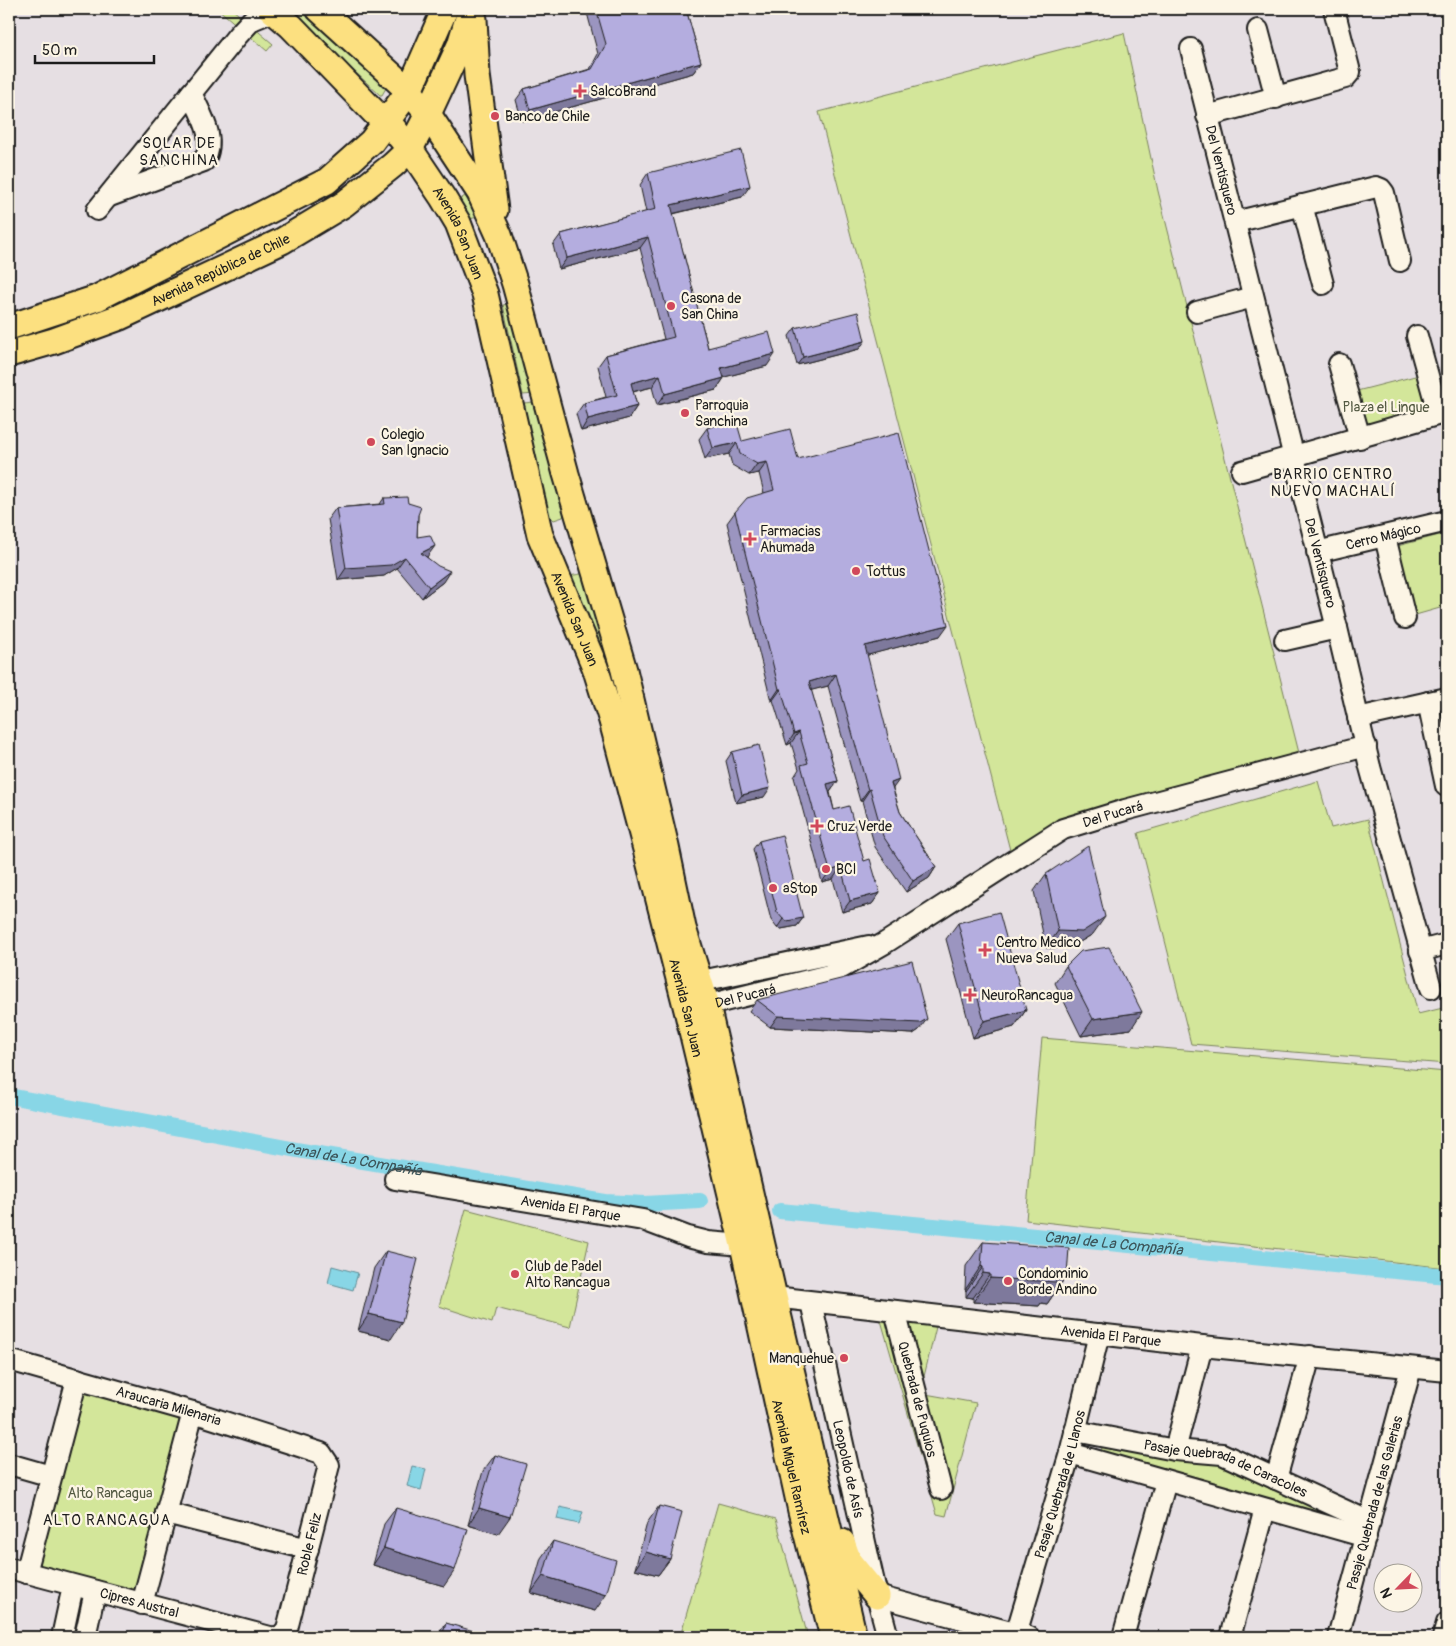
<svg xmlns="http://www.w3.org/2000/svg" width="1456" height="1646" font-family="Pangolin,sans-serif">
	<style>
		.green { fill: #d3e69a; stroke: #78815b }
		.water { fill: #88d6e6; stroke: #5d8c95 }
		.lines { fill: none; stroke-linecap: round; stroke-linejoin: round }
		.canal { stroke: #88d6e6; stroke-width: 16 }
		.minor-casing { stroke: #1c1c1c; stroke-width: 24 }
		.major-casing { stroke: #1c1c1c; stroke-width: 29 }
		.minor { stroke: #fcf5e5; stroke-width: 20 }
		.major { stroke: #fce080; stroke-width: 25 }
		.wall { fill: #9b95c0; stroke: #1c1c1c }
		.shaded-wall { fill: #7e799c; stroke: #1c1c1c }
		.building { fill: #b4addf; stroke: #1c1c1c }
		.poi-dot { fill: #d1495b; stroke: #fcf5e5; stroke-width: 2 }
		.labels { text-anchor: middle; stroke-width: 4.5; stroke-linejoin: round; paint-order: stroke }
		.poi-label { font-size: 14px; fill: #1c1c1c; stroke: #fcf5e5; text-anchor: start }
		.street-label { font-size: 14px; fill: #1c1c1c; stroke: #fcf5e5 }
		.park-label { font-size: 14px; fill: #535942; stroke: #fcf5e5 }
		.neighbourhood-label { font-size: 15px; letter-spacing: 1px; fill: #1c1c1c; stroke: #fcf5e5 }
		.water-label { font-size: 15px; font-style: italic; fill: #3c5459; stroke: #fcf5e5 }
	</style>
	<rect width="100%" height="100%" fill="#e6dfe3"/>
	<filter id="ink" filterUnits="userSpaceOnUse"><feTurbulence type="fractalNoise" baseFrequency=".02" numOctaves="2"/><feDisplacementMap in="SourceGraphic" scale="10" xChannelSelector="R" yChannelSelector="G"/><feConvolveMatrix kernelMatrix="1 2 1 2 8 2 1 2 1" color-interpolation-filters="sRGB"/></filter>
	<g filter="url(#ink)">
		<!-- green -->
		<g class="green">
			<polygon points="218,9 232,9 273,44 267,51"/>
			<polygon points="302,11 385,86 386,88 382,95 380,95 317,37 298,17"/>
			<polygon points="1124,33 1158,191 1300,757 1011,854 819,112"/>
			<polygon points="465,196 477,217 470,219 467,212 459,200"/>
			<polygon points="512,303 534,394 523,395 503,305"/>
			<polygon points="1419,375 1431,419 1366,436 1353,392"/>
			<polygon points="534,402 567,507 563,517 554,520 544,511 524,403"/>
			<polygon points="1447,533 1447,606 1405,618 1386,549"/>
			<polygon points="586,573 607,659 603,659 569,576"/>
			<polygon points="1318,781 1331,828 1368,819 1418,1014 1447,1007 1447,1064 1191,1044 1138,833"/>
			<polygon points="1042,1038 1447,1072 1447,1268 1026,1220"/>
			<polygon points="466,1209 589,1241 570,1327 496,1308 492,1323 439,1306"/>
			<polygon points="880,1317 936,1327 920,1393 976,1403 946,1516 937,1514"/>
			<polygon points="82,1390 187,1419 139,1595 34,1566"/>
			<polygon points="1104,1445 1240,1464 1354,1526 1097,1456"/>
			<polygon points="718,1503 776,1519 808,1637 680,1637"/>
		</g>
		<!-- water -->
		<g class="water">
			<polygon points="332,1266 358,1273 353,1290 328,1283"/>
			<polygon points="412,1466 426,1469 421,1490 407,1486"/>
			<polygon points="560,1507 583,1512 579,1524 557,1519"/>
		</g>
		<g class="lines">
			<!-- canal -->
			<g class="canal">
				<path id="s1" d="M9,1096L297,1150L605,1202L645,1204L700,1201"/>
				<path id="s2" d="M780,1211L1447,1276"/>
			</g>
			<defs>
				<g id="minor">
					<polyline points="1258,30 1276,98"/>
					<path id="s3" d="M1191,49L1337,628L1370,767L1431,988"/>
					<polyline points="1207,116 1345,78 1350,72 1334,9"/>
					<path d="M110,196L204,161C217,138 201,115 191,93"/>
					<polyline points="1302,205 1323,284"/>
					<polyline points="97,210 238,35 252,20 274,11"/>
					<polyline points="1235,222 1376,187 1381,189 1384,193 1400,261"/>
					<polyline points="1197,312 1253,297"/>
					<polyline points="1339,364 1360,438"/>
					<polyline points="1242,471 1437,415 1438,412 1417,336"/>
					<polyline points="1385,537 1405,618"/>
					<path id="s4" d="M1317,552L1447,521"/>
					<polyline points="1285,640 1337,628"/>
					<polyline points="1428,702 1446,786"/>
					<polyline points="1358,718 1447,698"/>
					<polyline points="1420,951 1447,944"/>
					<polyline points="687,984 869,946"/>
					<path id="s5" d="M692,1009L829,975L885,943L1063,829L1125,810L1366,746"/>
					<path id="s6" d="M395,1179L643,1220L688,1237L708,1242L743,1245"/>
					<path id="s7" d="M774,1297L1202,1346L1447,1371"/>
					<path id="s8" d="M811,1302L877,1596L888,1637"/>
					<path id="s9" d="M895,1311L941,1489"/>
					<path id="s10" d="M9,1360L193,1412L321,1453L329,1465L287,1629L281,1636L276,1637"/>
					<path id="s11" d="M1075,1431L1175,1450L1222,1454L1370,1522"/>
					<polyline points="1175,1450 1202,1346"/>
					<polyline points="1070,1453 1366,1537"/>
					<polyline points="9,1464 51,1476"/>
					<polyline points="1276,1479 1310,1356"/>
					<polyline points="166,1513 308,1549"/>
					<path id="s12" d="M9,1568L270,1637"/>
					<polyline points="26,1573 77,1379"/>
					<polyline points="877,1596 1029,1637"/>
					<polyline points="142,1604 193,1412"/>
					<path id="s13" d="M1016,1634L1070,1453L1099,1334"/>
					<polyline points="62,1637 73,1586"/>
					<polyline points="85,1637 95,1591"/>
					<polyline points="1123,1637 1166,1481"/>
					<polyline points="1230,1637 1265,1509"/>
					<path id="s14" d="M1338,1637L1411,1368"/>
					<polyline points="1443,1637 1447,1623"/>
				</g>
				<g id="major">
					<path id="s15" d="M271,9L291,26L375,113L388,122L410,149L443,198L458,223L485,294L540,535L595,667L612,721L647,853L687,1010L743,1245L801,1511L833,1637"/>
					<polyline points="319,9 409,91 428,114 480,193 499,235 515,284 566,474 624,670 666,847 683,928 707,1006 774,1297 854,1637"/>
					<polyline points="474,19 477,75 495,210"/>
					<polyline points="9,327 97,298 327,181 372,141 409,91 445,9"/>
					<path id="s16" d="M9,354L54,341L120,317L282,241L344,204L393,165L410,149L428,114L460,45L471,9"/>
					<polyline points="842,1542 849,1562 877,1596"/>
				</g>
			</defs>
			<!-- minor casing -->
			<use href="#minor" class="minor-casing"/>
			<!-- major casing -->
			<use href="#major" class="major-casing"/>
			<!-- minor -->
			<use href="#minor" class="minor"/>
			<!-- major -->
			<use href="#major" class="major"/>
		</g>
		<!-- wall -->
		<g class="wall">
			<polygon points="586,9 686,9 701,62 693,73 522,121 516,100 524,89 590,69 598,54"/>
			<polygon points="648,173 742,197 673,214 708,348 767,366 724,377 724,378 716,390 657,405 652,387 633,392 637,406 629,418 581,431 576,414 584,403 606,397 598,366 606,355 664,339 640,248 559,269 553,245 561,234 646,212 640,185"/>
			<polygon points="795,328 859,349 797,365 789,336"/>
			<polygon points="707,428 742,441 798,459 940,636 867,655 893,789 900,812 936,867 929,878 906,892 875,847 862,801 860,801 828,686 811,690 838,781 830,792 834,810 864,861 880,893 872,904 842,912 833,879 822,882 794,777 799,769 791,743 787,745 773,700 771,701 727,523 735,512 764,493 759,473 749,475 732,465 729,454 705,459 699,439"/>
			<polygon points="384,498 408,503 418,515 417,537 427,557 443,582 422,598 397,568 384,576 338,580 328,519 336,508 380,504"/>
			<polygon points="732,752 764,797 736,803 726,761"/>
			<polygon points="759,841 803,918 797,926 781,929 777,928 771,920 753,849"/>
			<polygon points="1046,874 1093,934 1070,948 1046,948 1034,891"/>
			<polygon points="958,923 1026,1010 1014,1027 973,1038 946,939"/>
			<polygon points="1066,966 1131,1029 1081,1036 1055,983"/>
			<polygon points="757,1000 919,1030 913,1034 770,1027 749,1011"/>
			<polygon points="983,1242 1067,1275 1047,1304 1041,1303 1039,1306 973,1302 973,1298 966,1297 966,1291 965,1290 966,1266"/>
			<polygon points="386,1251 391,1339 358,1331 374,1268"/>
			<polygon points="495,1455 498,1534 468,1525 483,1471"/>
			<polygon points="659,1506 670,1559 658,1575 635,1569 647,1523"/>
			<polygon points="396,1508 444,1586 373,1565 384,1524"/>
			<polygon points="553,1541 595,1611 531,1593 541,1558"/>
			<polygon points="446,1623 484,1637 436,1637"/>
			<polygon points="951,1627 986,1637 944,1637"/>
		</g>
		<!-- shaded-wall -->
		<g class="shaded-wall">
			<polygon points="701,62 693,73 522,121 530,110"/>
			<polygon points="750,186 742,197 663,216 671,205"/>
			<polygon points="648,237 640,248 559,269 567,258"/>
			<polygon points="865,341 859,349 797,365 803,357"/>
			<polygon points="775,354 767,366 713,380 721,368"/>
			<polygon points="660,375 652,387 623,394 631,383"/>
			<polygon points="724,378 716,390 657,405 665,394"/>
			<polygon points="637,406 629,418 581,431 588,419"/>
			<polygon points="737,443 729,454 705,459 713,448"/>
			<polygon points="767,462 759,473 749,475 757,464"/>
			<polygon points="435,546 427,557 413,564 421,553"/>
			<polygon points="405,557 397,568 384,576 338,580 346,568"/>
			<polygon points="450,571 443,582 422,598 429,587"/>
			<polygon points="948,625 940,636 857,658 865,646"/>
			<polygon points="836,674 828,686 801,693 809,682"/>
			<polygon points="779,689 781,689 773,700 771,701"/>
			<polygon points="799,732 791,743 787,745 794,734"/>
			<polygon points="899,780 891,791 891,783"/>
			<polygon points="838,781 830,792 820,795 827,784"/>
			<polygon points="770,788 764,797 736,803 742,795"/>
			<polygon points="870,789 862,801 860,801 868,790"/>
			<polygon points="841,867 833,879 822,882 830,871"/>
			<polygon points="936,867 929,878 906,892 913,881"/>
			<polygon points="880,893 872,904 842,912 850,901"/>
			<polygon points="1105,917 1093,934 1070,948 1046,948 1058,931"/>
			<polygon points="803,918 797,926 781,929 777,928 783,919"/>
			<polygon points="1026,1010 1014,1027 973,1038 984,1021"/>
			<polygon points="1142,1012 1131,1029 1081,1036 1093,1019"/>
			<polygon points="778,1016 927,1019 919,1030 913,1034 770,1027"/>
			<polygon points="981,1266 983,1267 966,1291 965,1290"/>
			<polygon points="983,1273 990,1274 973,1298 966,1297"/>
			<polygon points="1064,1274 1067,1275 1047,1304 1041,1303 1039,1306 973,1302 990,1278 1056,1279"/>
			<polygon points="369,1314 402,1322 391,1339 358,1331"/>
			<polygon points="479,1508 510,1517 498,1534 468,1525"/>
			<polygon points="384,1548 455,1570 444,1586 373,1565"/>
			<polygon points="646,1552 670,1559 658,1575 635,1569"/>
			<polygon points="543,1576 606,1595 595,1611 531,1593"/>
		</g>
		<!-- building -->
		<g class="building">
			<polygon points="596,9 686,9 701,62 530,110 524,89 592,69 606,44"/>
			<polygon points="741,150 750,186 671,205 708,348 769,332 775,354 721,368 724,378 665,394 660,375 631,383 637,406 588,419 584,403 617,395 606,355 674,337 648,237 567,258 561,234 656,209 648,173"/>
			<polygon points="858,312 865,341 803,357 795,328"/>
			<polygon points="736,420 742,441 790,429 798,459 899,433 948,625 865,646 899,780 891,783 900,812 936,867 913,881 883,836 870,789 868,790 836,674 809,682 838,781 827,784 834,810 849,806 864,861 870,859 880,893 850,901 841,867 830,871 801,765 808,763 799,732 794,734 781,689 779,689 735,512 747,498 774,490 767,462 757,464 740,454 737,443 713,448 707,428"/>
			<polygon points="407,497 408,503 421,507 418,515 417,537 430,535 435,546 421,553 438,566 450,571 429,587 405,557 391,565 346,568 336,508 385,504 384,498"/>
			<polygon points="759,745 770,788 742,795 732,752"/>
			<polygon points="782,835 803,918 787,921 783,919 777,912 759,841"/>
			<polygon points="1088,846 1105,917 1082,932 1058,931 1046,874"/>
			<polygon points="999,912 1026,1010 984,1021 958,923"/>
			<polygon points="1109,947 1142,1012 1093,1019 1066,966 1081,951"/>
			<polygon points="912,961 927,1019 920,1023 778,1016 757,1000"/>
			<polygon points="983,1242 1069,1248 1067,1275 1064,1274 1064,1280 1056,1279 1056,1282 990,1278 990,1274 983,1273 983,1267 981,1266"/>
			<polygon points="386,1251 418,1259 402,1322 369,1314"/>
			<polygon points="495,1455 526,1464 510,1517 479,1508"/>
			<polygon points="659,1506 682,1512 670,1559 646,1552"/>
			<polygon points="396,1508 468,1529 455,1570 384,1548"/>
			<polygon points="553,1541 616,1560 606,1595 543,1576"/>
			<polygon points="446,1623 484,1634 484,1637 442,1637"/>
			<polygon points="951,1627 986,1637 948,1637"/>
		</g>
	</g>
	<!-- markers -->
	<g class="poi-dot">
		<path d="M577.5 83.5h5v5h5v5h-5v5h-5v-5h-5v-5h5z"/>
		<circle cx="495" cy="116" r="5"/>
		<circle cx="671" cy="306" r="5"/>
		<circle cx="685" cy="413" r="5"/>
		<circle cx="371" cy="442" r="5"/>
		<path d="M747.5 531.5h5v5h5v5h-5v5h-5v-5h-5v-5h5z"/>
		<circle cx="856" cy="571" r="5"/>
		<path d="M814.5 818.5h5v5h5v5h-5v5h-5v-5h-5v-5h5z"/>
		<circle cx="826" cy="869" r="5"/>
		<circle cx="773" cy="888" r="5"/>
		<path d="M982.5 942.5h5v5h5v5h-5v5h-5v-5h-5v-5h5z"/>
		<path d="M967.5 987.5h5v5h5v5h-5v5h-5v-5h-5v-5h5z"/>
		<circle cx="515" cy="1274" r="5"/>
		<circle cx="1008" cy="1281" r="5"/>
		<circle cx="844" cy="1358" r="5"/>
	</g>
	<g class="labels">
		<!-- poi labels -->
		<g class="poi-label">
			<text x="590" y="96">SalcoBrand</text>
			<text x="505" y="121">Banco de Chile</text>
			<text x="681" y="303">Casona de<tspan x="681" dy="16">San China</tspan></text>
			<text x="695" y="410">Parroquia<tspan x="695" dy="16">Sanchina</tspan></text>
			<text x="381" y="439">Colegio<tspan x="381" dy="16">San Ignacio</tspan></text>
			<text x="760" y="536">Farmacias<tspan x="760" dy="16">Ahumada</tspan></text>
			<text x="866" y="576">Tottus</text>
			<text x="827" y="831">Cruz Verde</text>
			<text x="836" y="874">BCI</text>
			<text x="783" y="893">aStop</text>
			<text x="996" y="947">Centro Medico<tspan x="996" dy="16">Nueva Salud</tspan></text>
			<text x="981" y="1000">NeuroRancagua</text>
			<text x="525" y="1271">Club de Padel<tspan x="525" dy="16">Alto Rancagua</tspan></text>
			<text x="1018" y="1278">Condominio<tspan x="1018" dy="16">Borde Andino</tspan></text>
			<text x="834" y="1363" text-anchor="end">Manquehue</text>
		</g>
		<!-- street labels -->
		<g class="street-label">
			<text dy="5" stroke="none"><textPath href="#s3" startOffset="125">Del Ventisquero</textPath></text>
			<text dy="5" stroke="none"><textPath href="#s15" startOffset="295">Avenida San Juan</textPath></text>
			<text dy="5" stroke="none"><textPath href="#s16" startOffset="228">Avenida República de Chile</textPath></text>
			<text dy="5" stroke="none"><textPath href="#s4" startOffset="68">Cerro Mágico</textPath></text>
			<text dy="5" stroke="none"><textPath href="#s3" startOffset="530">Del Ventisquero</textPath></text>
			<text dy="5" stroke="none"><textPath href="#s15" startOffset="700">Avenida San Juan</textPath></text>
			<text dy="5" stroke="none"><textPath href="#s5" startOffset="469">Del Pucará</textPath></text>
			<text dy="5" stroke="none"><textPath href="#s5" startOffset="55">Del Pucará</textPath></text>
			<text dy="5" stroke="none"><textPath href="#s15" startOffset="1105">Avenida San Juan</textPath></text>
			<text dy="5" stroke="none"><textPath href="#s6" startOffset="178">Avenida El Parque</textPath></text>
			<text dy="5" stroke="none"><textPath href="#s7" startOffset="339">Avenida El Parque</textPath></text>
			<text dy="5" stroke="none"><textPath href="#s9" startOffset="91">Quebrada de Puquios</textPath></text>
			<text dy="5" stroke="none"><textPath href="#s10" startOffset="166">Araucaria Milenaria</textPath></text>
			<text dy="5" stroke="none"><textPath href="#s15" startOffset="1576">Avenida Miguel Ramírez</textPath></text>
			<text dy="5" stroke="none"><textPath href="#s11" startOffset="156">Pasaje Quebrada de Caracoles</textPath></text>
			<text dy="5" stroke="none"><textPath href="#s8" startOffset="171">Leopoldo de Asís</textPath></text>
			<text dy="5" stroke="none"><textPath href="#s13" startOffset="156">Pasaje Quebrada de Llanos</textPath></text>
			<text dy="5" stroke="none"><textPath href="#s14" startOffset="139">Pasaje Quebrada de las Galerias</textPath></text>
			<text transform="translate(309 1544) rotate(-76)" y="5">Roble Feliz</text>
			<text dy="5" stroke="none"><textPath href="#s12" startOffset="135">Cipres Austral</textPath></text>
		</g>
		<!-- park labels -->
		<g class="park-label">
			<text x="1386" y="412">Plaza el Lingue</text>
			<text x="110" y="1498">Alto Rancagua</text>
		</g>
		<!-- neighbourhood labels -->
		<g class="neighbourhood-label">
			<text x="179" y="148">SOLAR DE<tspan x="179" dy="17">SANCHINA</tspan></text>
			<text x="1333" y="479">BARRIO CENTRO<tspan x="1333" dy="17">NUEVO MACHALÍ</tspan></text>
			<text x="107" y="1525">ALTO RANCAGUA</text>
		</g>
		<!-- water labels -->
		<g class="water-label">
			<text dy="5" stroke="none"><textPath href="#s1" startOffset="350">Canal de La Compañía</textPath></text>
			<text dy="5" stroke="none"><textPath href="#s2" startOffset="335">Canal de La Compañía</textPath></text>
		</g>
	</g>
	<!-- margin -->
	<rect width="1456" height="1646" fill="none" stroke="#fcf5e5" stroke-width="30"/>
	<rect x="15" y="15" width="1426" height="1616" fill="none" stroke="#1c1c1c" stroke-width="2" filter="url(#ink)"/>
	<!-- north arrow -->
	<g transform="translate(1398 1588) rotate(246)"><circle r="24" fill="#fcf5e5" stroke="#a29e95"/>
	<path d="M0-4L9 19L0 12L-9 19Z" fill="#d1495b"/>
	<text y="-8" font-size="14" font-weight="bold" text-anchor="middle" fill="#1c1c1c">N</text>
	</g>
	<!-- scale -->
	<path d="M35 55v8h119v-8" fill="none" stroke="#1c1c1c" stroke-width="2.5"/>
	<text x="42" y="55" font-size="15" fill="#1c1c1c" stroke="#fcf5e5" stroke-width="4" paint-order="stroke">50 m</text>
</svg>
